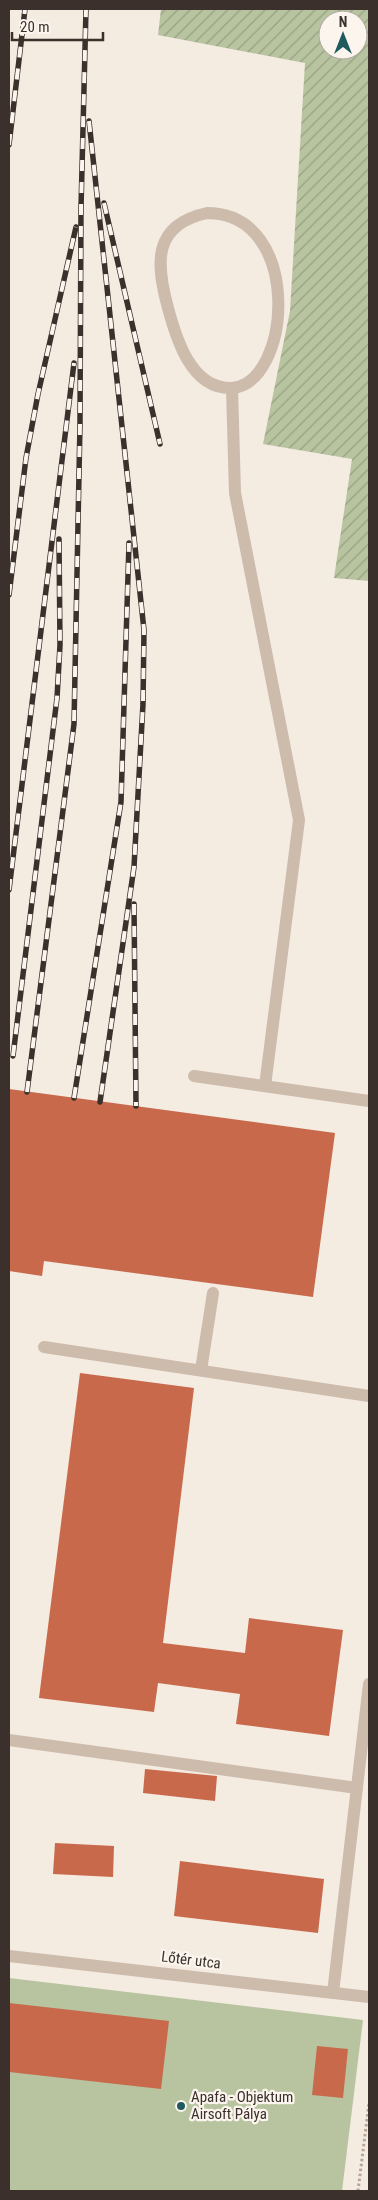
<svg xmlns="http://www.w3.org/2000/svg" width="378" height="2200" font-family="'Roboto Condensed',sans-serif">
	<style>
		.grass { fill: #b8c4a0 }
		.garden { fill: url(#garden-furrows); fill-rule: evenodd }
		.building { fill: #c8694b }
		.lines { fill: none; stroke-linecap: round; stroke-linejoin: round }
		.path { stroke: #b9a596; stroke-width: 3; stroke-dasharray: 2.5 2.5; stroke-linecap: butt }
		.service { stroke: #cdbbac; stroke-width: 12 }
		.minor { stroke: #cdbbac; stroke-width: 12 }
		.rail-casing { stroke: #3b302b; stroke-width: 5.5 }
		.rail { stroke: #fbf5ee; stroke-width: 4; stroke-dasharray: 11; stroke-linecap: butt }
		.poi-dot { fill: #1f5a5e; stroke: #fbf5ee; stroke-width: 2 }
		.labels { text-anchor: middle; stroke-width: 4.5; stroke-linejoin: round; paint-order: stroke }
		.street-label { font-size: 15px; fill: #3b302b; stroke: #fbf5ee }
		.poi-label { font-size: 15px; fill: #3b302b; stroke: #fbf5ee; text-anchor: start }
	</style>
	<defs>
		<pattern id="garden-furrows" width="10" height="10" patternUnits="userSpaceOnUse" patternTransform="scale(1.25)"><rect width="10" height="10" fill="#b8c4a0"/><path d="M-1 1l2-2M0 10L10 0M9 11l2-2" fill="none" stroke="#97a083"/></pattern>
	</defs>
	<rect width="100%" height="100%" fill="#f4ebe1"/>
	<!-- grass -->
	<polygon class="grass" points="9,1978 363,2020 342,2191 9,2191"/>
	<!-- garden -->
	<path class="garden" d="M161,9H369V581L334,578L352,459L263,444L290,311L305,63L158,35ZM328,20H358V50H328Z"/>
	<!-- building -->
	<g class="building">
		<polygon points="9,1089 335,1133 313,1297 44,1261 42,1276 9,1271"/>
		<polygon points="80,1373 194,1388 163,1643 245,1653 249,1618 343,1630 329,1736 236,1724 240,1694 158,1683 154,1712 39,1698"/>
		<polygon points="145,1769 217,1776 215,1801 143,1793"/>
		<polygon points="55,1843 114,1846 113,1877 53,1874"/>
		<polygon points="180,1861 324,1879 318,1933 174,1916"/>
		<polygon points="9,2003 169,2021 161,2089 9,2072"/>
		<polygon points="317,2046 348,2049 343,2098 312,2095"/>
	</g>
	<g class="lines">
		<!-- path -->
		<polyline class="path" points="358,2191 369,2103"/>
		<!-- service -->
		<g class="service">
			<path d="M207,213C304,213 292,385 231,388C191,389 176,338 168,308C156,264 152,225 207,213Z"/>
			<polyline points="232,388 235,493 299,820 265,1086"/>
			<polyline points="194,1076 369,1101"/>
			<polyline points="44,1347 369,1396"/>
			<polyline points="201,1370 213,1293"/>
			<polyline points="9,1740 357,1788"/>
			<polyline points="333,1993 369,1684"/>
		</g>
		<!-- minor -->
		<polyline class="minor" points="9,1956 369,1997"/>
		<defs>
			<g id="rail">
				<polyline points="89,121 144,630 143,704 134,867 100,1102"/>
				<polyline points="9,145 25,9"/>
				<polyline points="104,203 160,444"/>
				<polyline points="9,595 26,458 38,394 76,227"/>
				<polyline points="9,890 74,363"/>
				<polyline points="134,904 136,1106"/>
				<polyline points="13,1056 57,698 60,645 59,539"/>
				<polyline points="27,1092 74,724 80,424 81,208 86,9"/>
				<polyline points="74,1098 121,802 129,543"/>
			</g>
		</defs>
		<!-- rail casing -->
		<use href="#rail" class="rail-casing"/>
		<!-- rail -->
		<use href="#rail" class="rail"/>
	</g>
	<!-- markers -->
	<circle class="poi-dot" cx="181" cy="2106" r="5"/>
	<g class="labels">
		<!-- street labels -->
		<g class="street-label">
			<text transform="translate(191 1960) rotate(7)" y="5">Lőtér utca</text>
		</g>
		<!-- poi labels -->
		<g class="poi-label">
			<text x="191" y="2102">Apafa - Objektum<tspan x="191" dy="17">Airsoft Pálya</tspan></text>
		</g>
	</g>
	<!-- border -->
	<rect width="378" height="2200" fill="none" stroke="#3b302b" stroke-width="20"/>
	<!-- north arrow -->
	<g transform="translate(343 35)"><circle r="24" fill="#fbf5ee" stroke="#aea6a0"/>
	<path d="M0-4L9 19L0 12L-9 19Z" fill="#1f5a5e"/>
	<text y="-8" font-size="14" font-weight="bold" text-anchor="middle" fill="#3b302b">N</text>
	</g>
	<!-- scale -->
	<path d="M12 32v8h91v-8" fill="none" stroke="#3b302b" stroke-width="2.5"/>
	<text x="20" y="32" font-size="15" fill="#3b302b" stroke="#fbf5ee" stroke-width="4" paint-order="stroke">20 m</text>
</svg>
